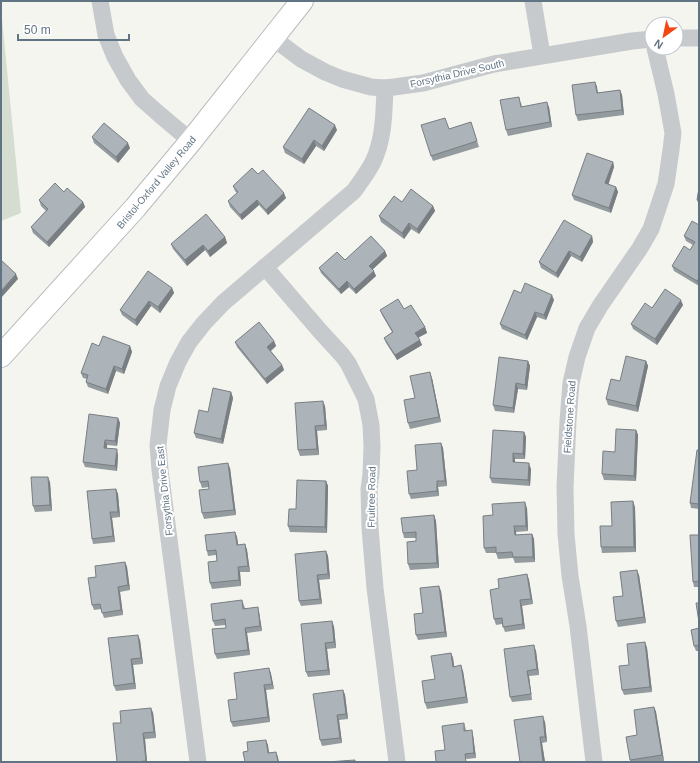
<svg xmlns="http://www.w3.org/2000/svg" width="700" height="763" font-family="Arial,sans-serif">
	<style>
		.green { fill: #d5ddd1 }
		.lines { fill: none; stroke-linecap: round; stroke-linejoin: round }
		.secondary-casing { stroke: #b6bbc0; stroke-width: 24 }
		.street { stroke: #c7cacd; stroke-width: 17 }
		.secondary { stroke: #fff; stroke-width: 22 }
		.wall { fill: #949b9f }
		.shaded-wall { fill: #787e82 }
		.building { fill: #acb4b9; stroke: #787e82 }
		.labels { text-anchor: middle; stroke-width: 4; stroke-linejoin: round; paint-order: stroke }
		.street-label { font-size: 10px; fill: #617484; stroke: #fff }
	</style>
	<rect width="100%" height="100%" fill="#f5f5f0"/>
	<!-- green -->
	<polygon class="green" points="1,8 21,213 1,221"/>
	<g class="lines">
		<defs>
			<polyline id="secondary" points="1,356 135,208 191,141 302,1"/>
		</defs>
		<!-- secondary casing -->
		<use href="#secondary" class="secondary-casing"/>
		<!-- street -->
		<g class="street">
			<polyline points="100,1 106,35 115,57 128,80 142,99 159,114 191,141"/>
			<polyline points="533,1 542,55"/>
			<polyline points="273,38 301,59 325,72 342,79 371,87 385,88 394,87 423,83 494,64 632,41 652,39"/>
			<polyline points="676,38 699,38"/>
			<polyline points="265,267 320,331 342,355 348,363 366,399 371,425 372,446 371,474 369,489 370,528 375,588 397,762"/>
			<path d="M198,762L160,470L158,445L162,410L168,386L178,362L189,342L204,323L223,303L354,191C361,181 368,172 373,162C384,139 384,113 385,88"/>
			<polyline points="594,762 578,626 570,576 566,534 565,487 568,421 571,383 577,357 587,328 600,306 640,248 651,229 666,184 671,150 673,133 666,94 655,48"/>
		</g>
		<!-- secondary -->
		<use href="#secondary" class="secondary"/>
	</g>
	<!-- wall -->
	<g class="wall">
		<polygon points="595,82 597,87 598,93 620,90 622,95 624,115 578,121 576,115"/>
		<polygon points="521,102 522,107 549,107 552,127 508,136 506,130"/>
		<polygon points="471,122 479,147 433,161 431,156 449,129"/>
		<polygon points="337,130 324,151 316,146 304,164 285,153 283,147"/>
		<polygon points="92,137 130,148 118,163 94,143"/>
		<polygon points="613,162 614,167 608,184 616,187 618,192 611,213 574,200 572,195"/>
		<polygon points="258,174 286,198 268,215 259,205 242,220 230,207 228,201 237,193 235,191 233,186"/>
		<polygon points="699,188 699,206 697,200"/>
		<polygon points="64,192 83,202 85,207 49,247 33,233 31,227 46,211 41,206 39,200"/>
		<polygon points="402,202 433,206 435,211 419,234 411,229 404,239 381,222 379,216"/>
		<polygon points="699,225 699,286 674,271 672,266 690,250 693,245 686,241 684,236"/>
		<polygon points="592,236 593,242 582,262 571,256 558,278 541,268 539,262"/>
		<polygon points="225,237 227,243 210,257 205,250 187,266 173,249 171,244"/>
		<polygon points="385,251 387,256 372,270 376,276 356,294 349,287 341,294 321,273 319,268 345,260"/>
		<polygon points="172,288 174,293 160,313 151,306 137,326 122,315 120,310"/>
		<polygon points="521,293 554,300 546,320 537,317 527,340 502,329 500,324"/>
		<polygon points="683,305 657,345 633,329 631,324 652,308"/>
		<polygon points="380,310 425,327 427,333 418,338 422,345 397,360 386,343 384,338 392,332 382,315"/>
		<polygon points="274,341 276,346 271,351 282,365 284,370 267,384 237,347 235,342"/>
		<polygon points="99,346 130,346 132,352 124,374 116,371 108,394 88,387 86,382 87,379 83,378 81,373"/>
		<polygon points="528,361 530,366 527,390 518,389 514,413 495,411 493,405"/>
		<polygon points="646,361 648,366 638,412 608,405 606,399 620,381"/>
		<polygon points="432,378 441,422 410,429 408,423 415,398"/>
		<polygon points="231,392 233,398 223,444 196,438 194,433 208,412"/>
		<polygon points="325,406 327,430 317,431 319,455 300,456 298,450"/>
		<polygon points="118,418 120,423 117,446 107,445 107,448 118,455 117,471 85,467 83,462"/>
		<polygon points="636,430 638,435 636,481 604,480 602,474 615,452"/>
		<polygon points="524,432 526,437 525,459 515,459 515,462 531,469 530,486 492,483 490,478"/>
		<polygon points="441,443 443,448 447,486 438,487 439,496 411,499 409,494 417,470"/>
		<polygon points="699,450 699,509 691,508 690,503"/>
		<polygon points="230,468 236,515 204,519 202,513 209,489 209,487 202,488 200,482"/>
		<polygon points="326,481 328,486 327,533 290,532 288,526"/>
		<polygon points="50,482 52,511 35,512 33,506"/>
		<polygon points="116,489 118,494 120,517 112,518 115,542 93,544 92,539"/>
		<polygon points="635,507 636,552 602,553 601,547 612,526"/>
		<polygon points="527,508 528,531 516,532 516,535 532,534 534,539 535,562 515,563 513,558 498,559 496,553 486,553 484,548 493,515"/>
		<polygon points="434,515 436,521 439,568 410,570 408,564 416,541 416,538 404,538 403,533"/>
		<polygon points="235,532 237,537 238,545 245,544 247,550 250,572 240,572 241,586 212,589 210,583 217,561 216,555 208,556 207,551"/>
		<polygon points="699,535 699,587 694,587 693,582"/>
		<polygon points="326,551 328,556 330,579 319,580 322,604 301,606 299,601"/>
		<polygon points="125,562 127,567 130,590 120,592 123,615 104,618 101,609 94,610 92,605 96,577"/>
		<polygon points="527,574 529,580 533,604 522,606 525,629 505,632 502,624 496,625 494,619 499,588"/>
		<polygon points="639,575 646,623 618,627 616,621 623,596"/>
		<polygon points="441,591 447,637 418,640 416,635 423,613"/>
		<polygon points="242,600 245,608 259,612 262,631 247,633 250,655 217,659 215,654 226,628 226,625 215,626 213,621"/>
		<polygon points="332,621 334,627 336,648 327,649 330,675 308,677 306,672"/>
		<polygon points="699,628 699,651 696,651 694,646"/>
		<polygon points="140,640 143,664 133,665 136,689 116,691 114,686"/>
		<polygon points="645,642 647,648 652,692 624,695 622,690 629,665"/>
		<polygon points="536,651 539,675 529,676 532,700 512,702 510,697"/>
		<polygon points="451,653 453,658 454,666 463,671 468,703 427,709 425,703 435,679"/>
		<polygon points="269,668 271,674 274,689 266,690 270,722 233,727 231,722 237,699"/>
		<polygon points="343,690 345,695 348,719 339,720 342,743 322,746 320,740"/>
		<polygon points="654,707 656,712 664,761 655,762 630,762 630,760 637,735"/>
		<polygon points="151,708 153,713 156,738 145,739 147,762 117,762 121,723"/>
		<polygon points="545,722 547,742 542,743 545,762 520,762"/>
		<polygon points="464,723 466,730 473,735 476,758 467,759 445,750"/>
	</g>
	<!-- shaded-wall -->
	<g class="shaded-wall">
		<polygon points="595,82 597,87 598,98 597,93"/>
		<polygon points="620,90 622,95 624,115 622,110"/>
		<polygon points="547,102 549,107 552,127 550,122"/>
		<polygon points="335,125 337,130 324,151 322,146"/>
		<polygon points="314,140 316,146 304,164 302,159"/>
		<polygon points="128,143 130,148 118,163 116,157"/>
		<polygon points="613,162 614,167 607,189 605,183"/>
		<polygon points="616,187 618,192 611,213 609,208"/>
		<polygon points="284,193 286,198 268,215 266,210"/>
		<polygon points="257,200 259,205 242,220 240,215"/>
		<polygon points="83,202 85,207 49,247 47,242"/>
		<polygon points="433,206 435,211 419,234 417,229"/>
		<polygon points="409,223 411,229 404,239 402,233"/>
		<polygon points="592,236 593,242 582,262 580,257"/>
		<polygon points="225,237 227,243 210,257 208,251"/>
		<polygon points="203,245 205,250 187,266 185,260"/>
		<polygon points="385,251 387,256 371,271 369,266"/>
		<polygon points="569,251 571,256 558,278 556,273"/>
		<polygon points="374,271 376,276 356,294 354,289"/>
		<polygon points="16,274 18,279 1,298 1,291"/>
		<polygon points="699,278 699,286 697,281"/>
		<polygon points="347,281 349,287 341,294 339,289"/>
		<polygon points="172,288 174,293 160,313 158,307"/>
		<polygon points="552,295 554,300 546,320 544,315"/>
		<polygon points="681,300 683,305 657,345 655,339"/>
		<polygon points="149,301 151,306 137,326 135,320"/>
		<polygon points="535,312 537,317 527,340 525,335"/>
		<polygon points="425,327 427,333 417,338 415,333"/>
		<polygon points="420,340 422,345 397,360 395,355"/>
		<polygon points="274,341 276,346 269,352 267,347"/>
		<polygon points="130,346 132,352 124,374 122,369"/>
		<polygon points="528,361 530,366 527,390 525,385"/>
		<polygon points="646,361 648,366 638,412 636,406"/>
		<polygon points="282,365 284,370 267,384 265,379"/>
		<polygon points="114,366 116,371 108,394 106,389"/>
		<polygon points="430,372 432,378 441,422 439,417"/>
		<polygon points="516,383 518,389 514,413 513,408"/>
		<polygon points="231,392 233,398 223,444 221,439"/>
		<polygon points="323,401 325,406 327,430 325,425"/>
		<polygon points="118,418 120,423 117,446 115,441"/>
		<polygon points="315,426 317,431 319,455 317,449"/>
		<polygon points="636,430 638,435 636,481 634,476"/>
		<polygon points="524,432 526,437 525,459 523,454"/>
		<polygon points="105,440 107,445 106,453 104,448"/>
		<polygon points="441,443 443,448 447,486 445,481"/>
		<polygon points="117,449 118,455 117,471 115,466"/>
		<polygon points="513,453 515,459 515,468 513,462"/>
		<polygon points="228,463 230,468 236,515 234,510"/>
		<polygon points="529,463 531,469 530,486 528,480"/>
		<polygon points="48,477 50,482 52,511 50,505"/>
		<polygon points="326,481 328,486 327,533 325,527"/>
		<polygon points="437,481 438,487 439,496 437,491"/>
		<polygon points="116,489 118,494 120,517 118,512"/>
		<polygon points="633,501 635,507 636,552 634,547"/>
		<polygon points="525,502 527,508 528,531 526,526"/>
		<polygon points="110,512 112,518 115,542 113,536"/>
		<polygon points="434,515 436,521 439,568 437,563"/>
		<polygon points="514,526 516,532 517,540 515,535"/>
		<polygon points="235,532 237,537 239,551 237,545"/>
		<polygon points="532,534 534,539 535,562 533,557"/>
		<polygon points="245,544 247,550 250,572 248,566"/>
		<polygon points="326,551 328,556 330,579 328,574"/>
		<polygon points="125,562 127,567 130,590 128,585"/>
		<polygon points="238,567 240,572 241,586 239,580"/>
		<polygon points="637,570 639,575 646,623 644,617"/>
		<polygon points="527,574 529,580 533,604 531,599"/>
		<polygon points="317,575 319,580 322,604 320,599"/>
		<polygon points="439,586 441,591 447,637 445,632"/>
		<polygon points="118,587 120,592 123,615 121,610"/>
		<polygon points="520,600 522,606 525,629 523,624"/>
		<polygon points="258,607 259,612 262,631 260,626"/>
		<polygon points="332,621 334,627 336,648 334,642"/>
		<polygon points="245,628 247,633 250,655 248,650"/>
		<polygon points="138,635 140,640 143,664 141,658"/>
		<polygon points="645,642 647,648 652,692 650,687"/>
		<polygon points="325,643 327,649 330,675 328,670"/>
		<polygon points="534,645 536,651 539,675 537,669"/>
		<polygon points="451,653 453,658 455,672 453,667"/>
		<polygon points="131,659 133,665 136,689 134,683"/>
		<polygon points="461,665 463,671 468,703 466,697"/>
		<polygon points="269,668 271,674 274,689 272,684"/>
		<polygon points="527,671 529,676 532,700 531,694"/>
		<polygon points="264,685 266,690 270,722 268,717"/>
		<polygon points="343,690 345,695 348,719 346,714"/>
		<polygon points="654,707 656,712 664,761 662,755"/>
		<polygon points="151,708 153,713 156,738 154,732"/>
		<polygon points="337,715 339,720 342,743 340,738"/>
		<polygon points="543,716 545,722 547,742 545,737"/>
		<polygon points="472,730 473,735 476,758 474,753"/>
		<polygon points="143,733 145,739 147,762 146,762 146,761"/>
		<polygon points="540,737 542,743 545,762 543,762"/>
		<polygon points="266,740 268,745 270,758 268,753"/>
		<polygon points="276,752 278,757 279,762 278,762"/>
	</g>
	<!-- building -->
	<g class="building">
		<polygon points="595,82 597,93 620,90 622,110 576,115 572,85"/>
		<polygon points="519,97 521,107 547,102 550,122 506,130 500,100"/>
		<polygon points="309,108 335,125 322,146 314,140 302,159 283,147"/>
		<polygon points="445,118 449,129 471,122 477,141 431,156 421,125"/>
		<polygon points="104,123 128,143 116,157 92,137"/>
		<polygon points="587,153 613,162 605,183 616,187 609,208 572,195"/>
		<polygon points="252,168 258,174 263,170 284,193 266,210 257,200 240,215 228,201 238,192 233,186"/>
		<polygon points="55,183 64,192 67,188 83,202 47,242 31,227 48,209 39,200"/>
		<polygon points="699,188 699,201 697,200"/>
		<polygon points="411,189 433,206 417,229 409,223 402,233 379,216 394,196 402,202"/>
		<polygon points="206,214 225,237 208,251 203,245 185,260 171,244"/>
		<polygon points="564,220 592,236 580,257 569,251 556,273 539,262"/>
		<polygon points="692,221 699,225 699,278 697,281 672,266 684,246 690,250 695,242 684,236"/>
		<polygon points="371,236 385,251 369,266 374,271 354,289 347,281 339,289 319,268 337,252 345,260"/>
		<polygon points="1,260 16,274 1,291"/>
		<polygon points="148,271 172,288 158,307 149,301 135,320 120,310"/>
		<polygon points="525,283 552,295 544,315 535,312 525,335 500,324 514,290 521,293"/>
		<polygon points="665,289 681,300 655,339 631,324 645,303 652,308"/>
		<polygon points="398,299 404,309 411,305 425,327 415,333 420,340 395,355 384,338 393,332 380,310"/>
		<polygon points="259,322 274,341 267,347 282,365 265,379 235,342"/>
		<polygon points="103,336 130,346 122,369 114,366 106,389 86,382 88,375 81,373 92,343 99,346"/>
		<polygon points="626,356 646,361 636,406 606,399 611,379 620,381"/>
		<polygon points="499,357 528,361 525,385 516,383 513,408 493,405"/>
		<polygon points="430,372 439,417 408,423 404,400 415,398 410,376"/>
		<polygon points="213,388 231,392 221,439 194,433 199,410 208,412"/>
		<polygon points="323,401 325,425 315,426 317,449 298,450 295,403"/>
		<polygon points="89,414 118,418 115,441 105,440 104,448 117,449 115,466 83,462"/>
		<polygon points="616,429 636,430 634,476 602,474 603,451 615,452"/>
		<polygon points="493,430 524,432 523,454 513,453 513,462 529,463 528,480 490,478"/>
		<polygon points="441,443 445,481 437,481 437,491 409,494 407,471 417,470 415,445"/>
		<polygon points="697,450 699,450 699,504 690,503"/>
		<polygon points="228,463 234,510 202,513 199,490 209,489 208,481 200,482 198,467"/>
		<polygon points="31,477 48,477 50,505 33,506"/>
		<polygon points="297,480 326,481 325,527 288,526 289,509 296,509"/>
		<polygon points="116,489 118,512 110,512 113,536 92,539 87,491"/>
		<polygon points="633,501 634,547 601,547 600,526 612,526 611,502"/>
		<polygon points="525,502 526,526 514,526 515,535 532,534 533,557 513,557 512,552 496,553 496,547 484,548 483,516 493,515 492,504"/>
		<polygon points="434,515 437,563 408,564 407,542 416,541 416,532 403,533 401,518"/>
		<polygon points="235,532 237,545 245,544 248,566 238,567 239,580 210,583 208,562 217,561 216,550 207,551 205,535"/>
		<polygon points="690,535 699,535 699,581 693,582"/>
		<polygon points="326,551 328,574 317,575 320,599 299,601 295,554"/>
		<polygon points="125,562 128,585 118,587 121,610 102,613 100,604 92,605 88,578 96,577 95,566"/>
		<polygon points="637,570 644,617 616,621 613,597 623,596 620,572"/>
		<polygon points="527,574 531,599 520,600 523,624 503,627 502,618 494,619 490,590 499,588 498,579"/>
		<polygon points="439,586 445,632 416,635 414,614 423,613 420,588"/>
		<polygon points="242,600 243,609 258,607 260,626 245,628 248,650 215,654 212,629 226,628 225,619 213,621 211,604"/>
		<polygon points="696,603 699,603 699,622"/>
		<polygon points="332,621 334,642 325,643 328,670 306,672 301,624"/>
		<polygon points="699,628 699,645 694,646 691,630"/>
		<polygon points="138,635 141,658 131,659 134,683 114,686 108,638"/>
		<polygon points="645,642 650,687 622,690 619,666 629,665 627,644"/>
		<polygon points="534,645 537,669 527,671 531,694 510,697 504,649"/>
		<polygon points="451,653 453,667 461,665 466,697 425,703 422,681 435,679 431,656"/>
		<polygon points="269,668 272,684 264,685 268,717 231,722 228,700 237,699 234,673"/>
		<polygon points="343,690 346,714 337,715 340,738 320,740 313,694"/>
		<polygon points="654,707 662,755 630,760 626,737 637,735 634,710"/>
		<polygon points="151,708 154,732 143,733 146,761 136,762 117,762 113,723 121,723 120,711"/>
		<polygon points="543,716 545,737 540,737 543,762 520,762 514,720"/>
		<polygon points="464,723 464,731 472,730 474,753 465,754 466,762 436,762 435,751 445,750 442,726"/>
		<polygon points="266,740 268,753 276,752 278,762 245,762 243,752 248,751 247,742"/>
		<polygon points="355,760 355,762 327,762"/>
	</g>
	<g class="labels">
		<!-- street labels -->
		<g class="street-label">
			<text transform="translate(457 73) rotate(-13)" y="4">Forsythia Drive South</text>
			<text transform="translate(156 182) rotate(-50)" y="4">Bristol-Oxford Valley Road</text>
			<text transform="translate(569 417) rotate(-86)" y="4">Fieldstone Road</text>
			<text transform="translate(164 491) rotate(-96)" y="4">Forsythia Drive East</text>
			<text transform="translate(371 497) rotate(-89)" y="4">Fruitree Road</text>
		</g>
	</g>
	<!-- border -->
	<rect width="700" height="763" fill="none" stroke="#617484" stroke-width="4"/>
	<!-- north arrow -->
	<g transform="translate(664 36) rotate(213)"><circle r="19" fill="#ffffff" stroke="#c0c7ce"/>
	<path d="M0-3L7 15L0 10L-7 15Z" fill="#f34612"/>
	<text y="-6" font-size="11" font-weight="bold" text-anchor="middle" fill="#617484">N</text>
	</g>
	<!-- scale -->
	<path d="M18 34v6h111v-6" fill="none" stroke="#617484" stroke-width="2"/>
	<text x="24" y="34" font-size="12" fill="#617484" stroke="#ffffff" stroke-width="3" paint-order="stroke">50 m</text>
</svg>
